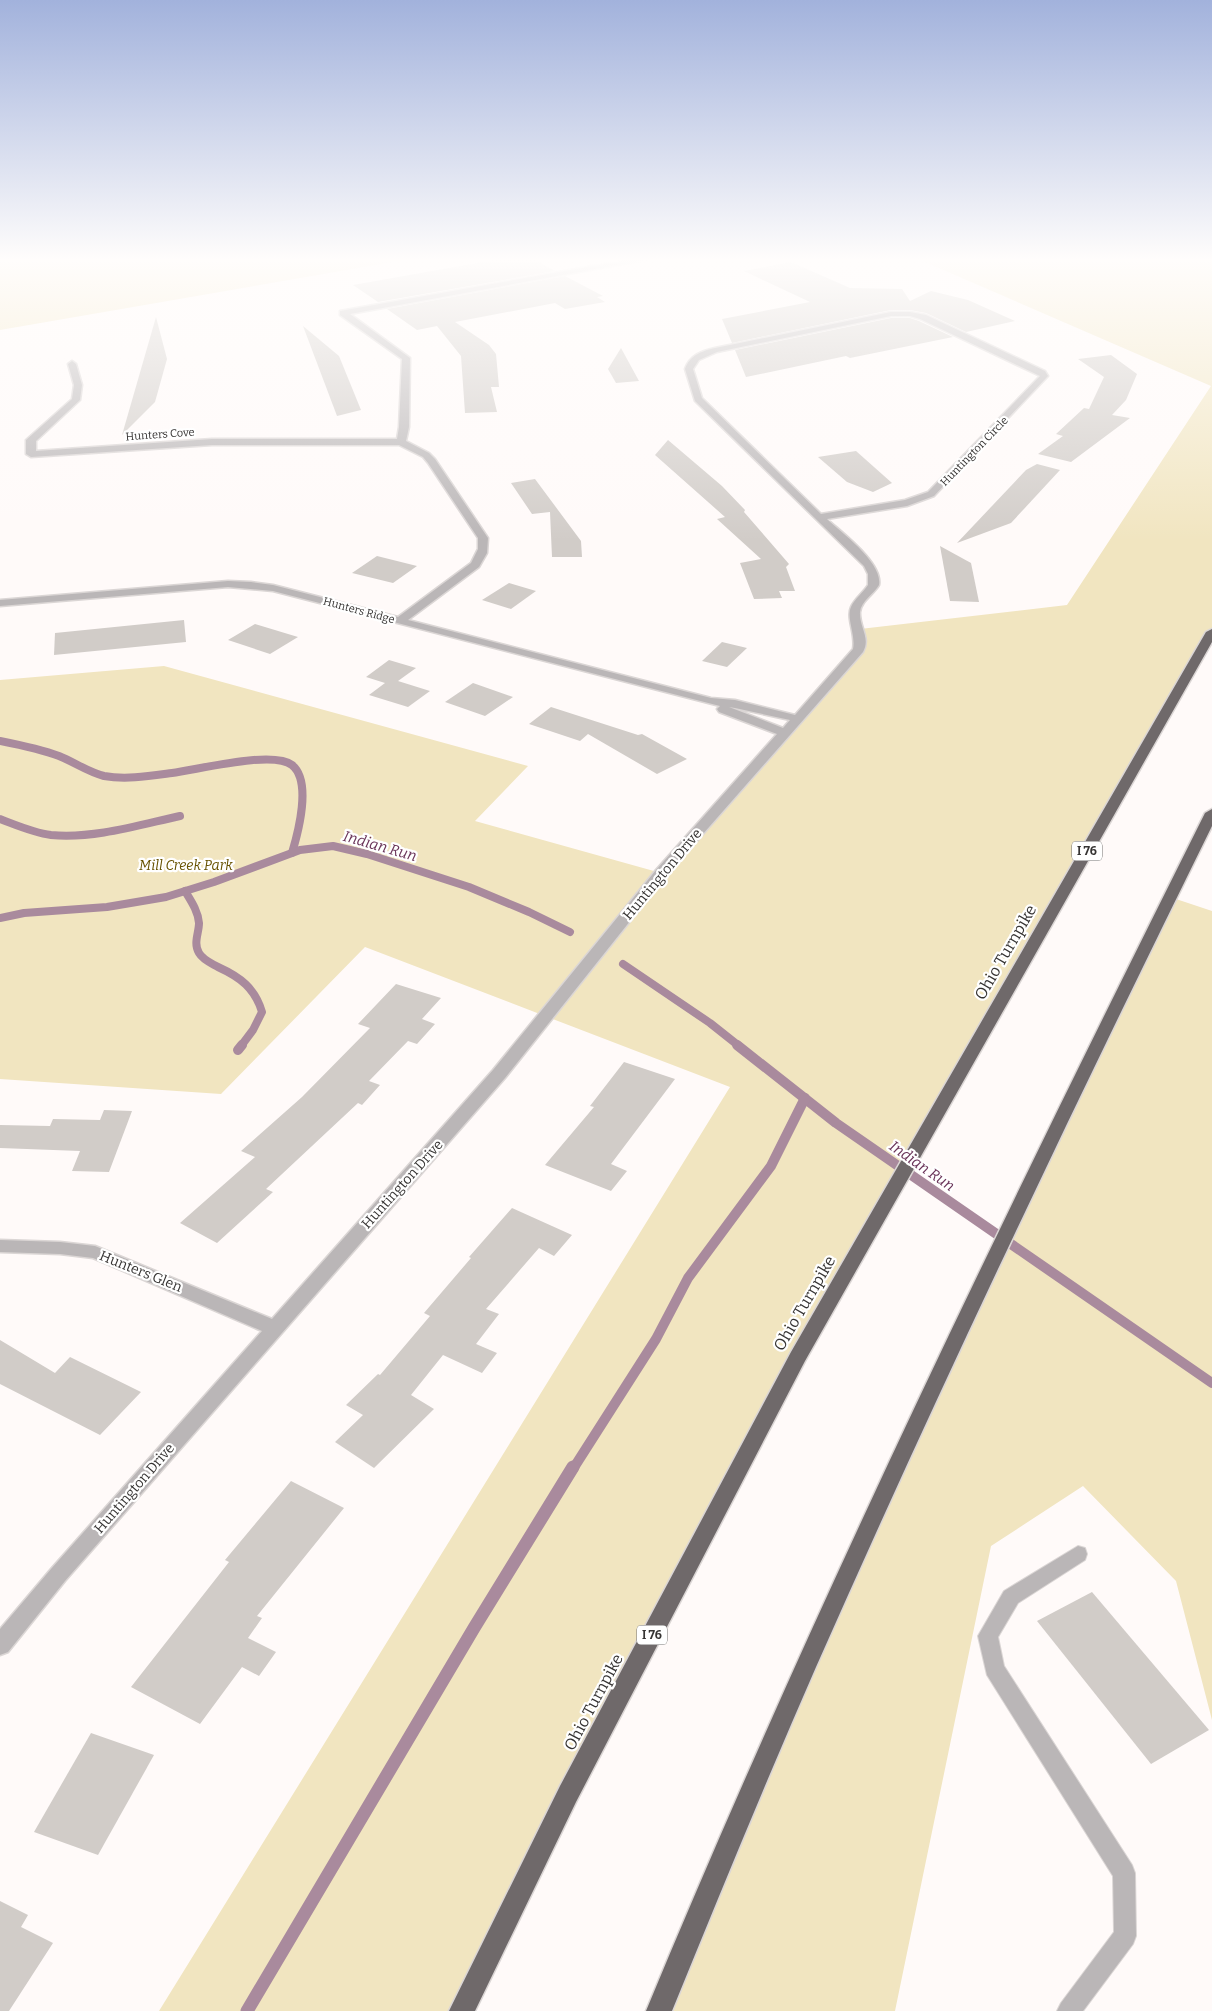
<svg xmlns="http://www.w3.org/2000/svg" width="1212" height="2011" font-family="Bitter,serif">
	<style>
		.green { fill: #f1e5c0 }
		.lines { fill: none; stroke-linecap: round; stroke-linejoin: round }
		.stream-far2 { stroke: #a98a9d; stroke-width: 8 }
		.stream-far1 { stroke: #a98a9d; stroke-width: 10 }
		.stream { stroke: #a98a9d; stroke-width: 13 }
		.building { fill: #d1ccc8 }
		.service-casing { stroke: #dbd6d5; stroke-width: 2 }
		.minor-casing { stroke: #dbd6d5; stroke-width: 3 }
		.motorway-casing { stroke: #dbd6d5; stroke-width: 3 }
		.service { fill: #bab6b7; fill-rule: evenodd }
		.minor { fill: #bab6b7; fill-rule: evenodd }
		.motorway { fill: #6f696a; fill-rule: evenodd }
		.labels { text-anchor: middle; stroke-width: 4.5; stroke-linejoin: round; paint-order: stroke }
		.far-street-label { font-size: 11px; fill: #363433; stroke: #fff }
		.shield { fill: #fff; stroke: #727170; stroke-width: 1 }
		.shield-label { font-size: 12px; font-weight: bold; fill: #363433 }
		.park-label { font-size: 14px; font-style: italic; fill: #675200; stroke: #fff }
		.street-label { font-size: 14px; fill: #363433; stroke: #fff }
		.water-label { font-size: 15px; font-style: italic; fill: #6a3459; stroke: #fff }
		.near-street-label { font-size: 16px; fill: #363433; stroke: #fff }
	</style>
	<rect width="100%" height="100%" fill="#fffaf9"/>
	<!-- green -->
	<g class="green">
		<polygon points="0,259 410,259 0,330"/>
		<polygon points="918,259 1212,259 1212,632 798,1357 462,2011 159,2011 730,1087 365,947 221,1094 0,1079 0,680 164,666 528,766 475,821 661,873 859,650 860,629 1067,605 1211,386"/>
		<polygon points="1170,897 1212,911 1212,1720 1176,1581 1083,1486 991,1546 895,2011 659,2011 804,1670"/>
	</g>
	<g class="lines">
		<!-- stream-far2 -->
		<g class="stream-far2">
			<path d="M0,741C20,745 40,749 59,756C74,762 88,772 104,776C126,780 150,776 172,773C197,770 273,750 292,765C312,781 298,833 292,853"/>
			<path d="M0,819C16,825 34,833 51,835C94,839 139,825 180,816"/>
			<path d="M185,891C191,901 198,911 199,923C199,933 193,943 199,953C203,960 211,963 218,967C240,977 255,988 262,1012L253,1030L241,1046"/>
			<polyline points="0,918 24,913 107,907 166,897 214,882 300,850 333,846 367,854 469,887 529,912 570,932"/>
			<polyline points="623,964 710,1023 739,1046"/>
		</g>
		<!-- stream-far1 -->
		<g class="stream-far1">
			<polyline points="737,1045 836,1123 1212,1383"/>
			<polyline points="238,1050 242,1045"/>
			<polyline points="573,1469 656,1339 688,1278 771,1166 805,1098"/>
		</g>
		<!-- stream -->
		<polyline class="stream" points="247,2011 474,1628 573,1467"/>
	</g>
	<!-- building -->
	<g class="building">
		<polygon points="500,259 533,259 555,271 378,302 353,285"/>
		<polygon points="791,262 850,288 902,289 910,301 931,291 968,300 1015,321 966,332 926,313 910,310 891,310 732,343 722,319 810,302 744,271"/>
		<polygon points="565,276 603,296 597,297 605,302 565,309 555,303 455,322 489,345 496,354 499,387 491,387 497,412 465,413 461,356 437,326 417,330 387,309"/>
		<polygon points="156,317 167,359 155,402 122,435"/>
		<polygon points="891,318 910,318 919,321 953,337 850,358 846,356 746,377 735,350"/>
		<polygon points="303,326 339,356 361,410 337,416"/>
		<polygon points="621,348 639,381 616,383 608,369"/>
		<polygon points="1111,355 1137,374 1126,400 1112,415 1130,418 1071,462 1038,454 1063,436 1056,434 1084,408 1089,409 1104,377 1078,359"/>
		<polygon points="668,440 722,486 745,510 744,512 789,564 786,567 795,591 779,591 782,598 754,599 740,563 761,559 717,519 725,517 655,455"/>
		<polygon points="856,451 892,483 873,492 847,482 818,457"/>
		<polygon points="1037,464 1060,470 1011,523 957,543 1026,470"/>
		<polygon points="535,479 581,541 582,557 552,557 550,512 532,514 511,483"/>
		<polygon points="940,546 971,563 979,602 950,601"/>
		<polygon points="377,556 417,566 393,583 352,573"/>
		<polygon points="509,583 536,591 511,609 482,600"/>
		<polygon points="184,620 186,642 54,655 55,633"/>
		<polygon points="255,624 298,637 270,654 228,640"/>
		<polygon points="722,642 747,648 727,667 702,661"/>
		<polygon points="389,660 416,668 398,681 430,691 408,707 369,695 385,683 366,677"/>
		<polygon points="473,683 513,697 485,716 445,702"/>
		<polygon points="551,707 638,735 642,734 687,759 657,774 588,734 580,741 529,724"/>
		<polygon points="396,984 441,998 422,1019 435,1024 417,1044 408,1041 369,1081 380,1085 362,1105 358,1103 266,1189 273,1192 217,1243 180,1223 255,1157 241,1151 302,1097 370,1028 358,1024"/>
		<polygon points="624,1062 675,1079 611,1164 627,1171 611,1191 545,1165 594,1107 590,1106"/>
		<polygon points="104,1110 132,1111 109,1172 72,1171 80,1151 0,1148 0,1125 50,1126 53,1119 100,1120"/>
		<polygon points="512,1208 572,1235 554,1256 539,1248 486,1309 499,1314 476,1344 497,1353 482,1373 443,1355 411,1395 434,1409 374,1468 335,1442 363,1415 346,1405 378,1374 380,1375 430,1316 424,1313 471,1258 469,1257"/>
		<polygon points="0,1340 55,1373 70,1357 141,1392 100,1435 0,1384"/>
		<polygon points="291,1481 344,1508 257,1616 262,1618 248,1638 276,1652 259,1676 242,1667 200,1724 131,1687 229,1562 225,1560"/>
		<polygon points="1092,1592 1209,1730 1151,1764 1037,1621"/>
		<polygon points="91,1733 154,1755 98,1855 34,1832"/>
		<polygon points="0,1901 28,1915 21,1927 53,1943 9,2011 0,2011"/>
	</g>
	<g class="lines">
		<defs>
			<polygon id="service" points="1078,1546 1085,1548 1087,1554 1085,1560 1018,1603 998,1637 1004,1666 1132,1865 1135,1873 1136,1936 1133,1944 1083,2011 1057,2011 1061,2003 1114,1932 1113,1876 987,1675 978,1636 1004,1591"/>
			<path id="minor" d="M632,259H650L350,314L410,358L409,427L406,441L429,453L435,459L488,538L487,553L479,567L408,620L711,698L735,700L795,715L853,649C856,635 846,618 851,607C855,598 863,593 868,585V574L864,566L695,401L685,369C690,355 702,351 715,348L891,312H910L926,315L1045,371L1048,376L934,496L907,506L827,519C842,533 883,563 879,585C874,594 861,601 860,612C859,627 871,638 863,652L666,876L505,1078L65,1581L8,1652L0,1655V1629L51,1569L262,1331L93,1258L60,1254L0,1252V1240L60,1242L95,1246L272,1319L493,1070L656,870L777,734L719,712L717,709L720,706L273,591L228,587L0,606V600L228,581L251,582L273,585L398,617L471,563L478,549V538L428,463L423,457L399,445H212L31,457L26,454V440L72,399L74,385L68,364L72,361L76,364L82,385L80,400L36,441V451L212,439H397L399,427L402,359L340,315V311ZM891,316H910L920,319L1040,376L928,492L905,500L821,514L702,398L693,369L699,360L717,352ZM729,707L735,708L790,720L783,728Z"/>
			<g id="motorway">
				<polygon points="1212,629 1212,642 805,1361 576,1802 475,2011 449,2011 560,1786 791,1352 1206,632"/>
				<path d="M1212,809V826C1075,1104 941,1384 816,1667C766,1781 719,1896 672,2011H646C815,1603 1008,1207 1205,813Z"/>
			</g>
		</defs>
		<!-- service casing -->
		<use href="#service" class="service-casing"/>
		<!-- minor casing -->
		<use href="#minor" class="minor-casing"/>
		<!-- motorway casing -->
		<use href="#motorway" class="motorway-casing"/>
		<!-- service -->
		<use href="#service" class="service"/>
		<!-- minor -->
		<use href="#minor" class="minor"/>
		<!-- motorway -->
		<use href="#motorway" class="motorway"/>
	</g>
	<!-- sky -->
	<linearGradient id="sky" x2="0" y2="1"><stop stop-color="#a2b2dc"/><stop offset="0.48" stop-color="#fffdfc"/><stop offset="1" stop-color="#fffdfc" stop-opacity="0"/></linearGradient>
	<rect width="1212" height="541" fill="url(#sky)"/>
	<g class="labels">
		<!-- far-street labels -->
		<g class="far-street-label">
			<text transform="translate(160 434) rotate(-4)" y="4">Hunters Cove</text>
			<text transform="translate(974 451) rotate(-46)" y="4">Huntington Circle</text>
			<text transform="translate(359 610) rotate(15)" y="4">Hunters Ridge</text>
		</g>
		<!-- shield labels -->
		<g class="shield">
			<rect x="1072" y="841.5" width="30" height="19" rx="4"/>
			<rect x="637" y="1625.5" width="30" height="19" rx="4"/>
		</g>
		<g class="shield-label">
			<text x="1087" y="855">I 76</text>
			<text x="652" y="1639">I 76</text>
		</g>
		<!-- park labels -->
		<g class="park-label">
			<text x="186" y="870">Mill Creek Park</text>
		</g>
		<!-- street labels -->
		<g class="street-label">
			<text transform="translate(662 874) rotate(-50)" y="5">Huntington Drive</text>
			<text transform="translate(402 1184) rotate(-48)" y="5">Huntington Drive</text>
			<text transform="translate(141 1271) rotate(22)" y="5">Hunters Glen</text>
			<text transform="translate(134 1488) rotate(-49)" y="5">Huntington Drive</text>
		</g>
		<!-- water labels -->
		<g class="water-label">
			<text transform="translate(380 846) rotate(16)" y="5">Indian Run</text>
			<text transform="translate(922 1166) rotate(35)" y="5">Indian Run</text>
		</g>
		<!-- near-street labels -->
		<g class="near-street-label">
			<text transform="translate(1005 952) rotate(-60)" y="6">Ohio Turnpike</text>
			<text transform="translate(804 1303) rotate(-60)" y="6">Ohio Turnpike</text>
			<text transform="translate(593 1702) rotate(-62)" y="6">Ohio Turnpike</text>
		</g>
	</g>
</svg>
